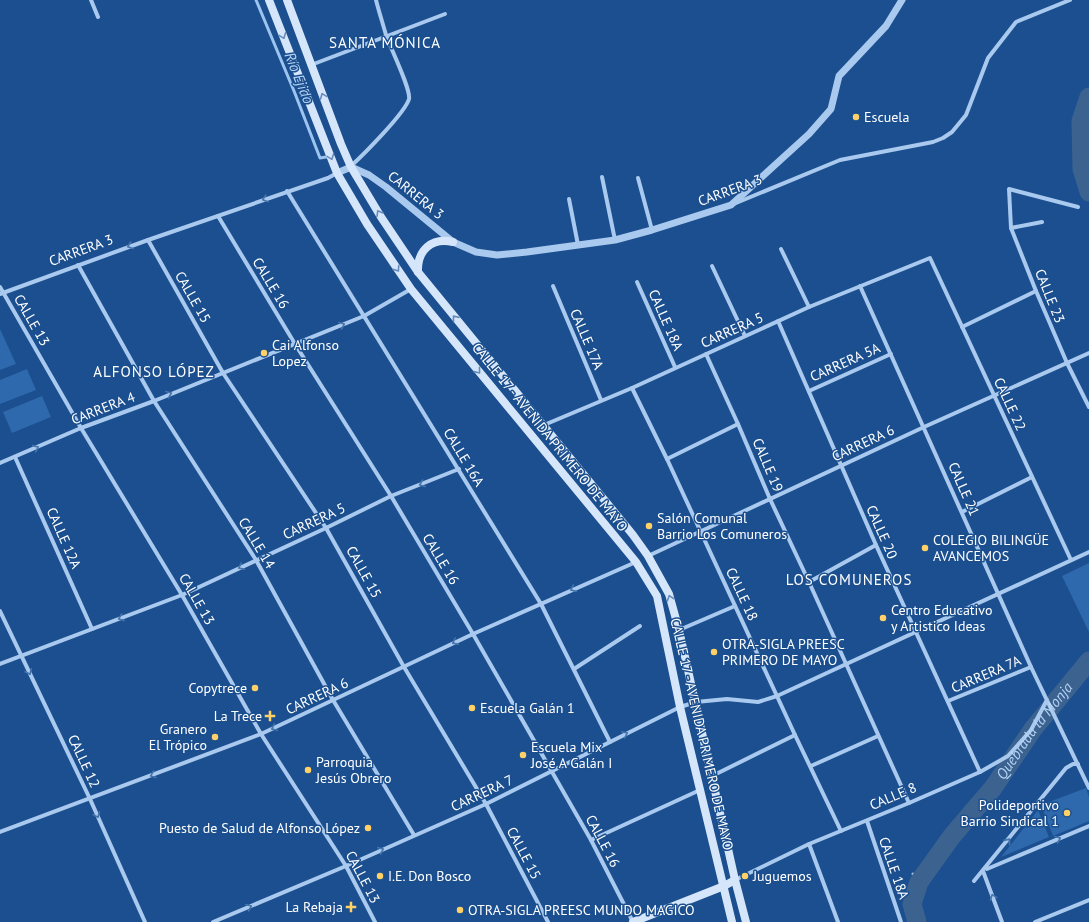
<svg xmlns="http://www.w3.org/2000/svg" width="1089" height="922" font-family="'PT Sans',sans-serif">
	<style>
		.green { fill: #2e69ad }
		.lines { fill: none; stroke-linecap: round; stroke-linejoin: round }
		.stream { stroke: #9cc4f0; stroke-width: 3 }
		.river { stroke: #3c6290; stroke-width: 19 }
		.minor { stroke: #a9c9ee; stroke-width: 4 }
		.tertiary { stroke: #a9c9ee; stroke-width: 7 }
		.secondary { stroke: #d6e6fa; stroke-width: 8 }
		.oneway { stroke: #668bba }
		.oneway2 { stroke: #4674ac }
		.poi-dot { fill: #ffd166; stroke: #1b4f8f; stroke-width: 1.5 }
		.labels { text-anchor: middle; stroke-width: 3; stroke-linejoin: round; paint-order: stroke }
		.poi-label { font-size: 14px; fill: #fff; stroke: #1b4f8f; text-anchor: start }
		.street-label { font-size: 14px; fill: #fff; stroke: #1b4f8f }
		.neighbourhood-label { font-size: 15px; letter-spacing: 1px; fill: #fff; stroke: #1b4f8f }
		.water-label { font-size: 15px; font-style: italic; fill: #b5d3f5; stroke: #1b4f8f }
	</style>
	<rect width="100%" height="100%" fill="#1b4f8f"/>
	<!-- green -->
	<g class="green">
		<polygon points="0,329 16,364 0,370"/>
		<polygon points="27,369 36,390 0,404 0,380"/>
		<polygon points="42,396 51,417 12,433 3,412"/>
		<polygon points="1089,563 1089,632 1062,576"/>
		<polygon points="1086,788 1089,797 1089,821 1053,836 1041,805"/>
		<polygon points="1038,810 1049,837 1001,857"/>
	</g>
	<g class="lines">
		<!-- stream -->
		<g class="stream">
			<polyline points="256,0 294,91 320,158 326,157"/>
			<polyline points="913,874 919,882"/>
		</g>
		<!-- river -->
		<g class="river">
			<polyline points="1089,97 1081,121 1082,169 1089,192"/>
			<path id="s1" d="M917,922L912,904L919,882L952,836L993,788L1033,729L1089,661"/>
		</g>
		<!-- minor -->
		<g class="minor">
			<polyline points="91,0 98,17"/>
			<polyline points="311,65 445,14"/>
			<path d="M351,166C363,155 405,113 409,99C411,89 390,47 386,35C383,24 379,12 376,0"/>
			<polyline points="602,177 615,240"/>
			<polyline points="638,178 652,230"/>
			<polyline points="287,191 541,604 610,742"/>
			<polyline points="569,199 578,245"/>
			<polyline points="736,203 840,160 933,142 943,138 952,132 966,115 988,58 1016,22 1070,0"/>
			<polyline points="1078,207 1009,189 1011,228 1036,291 1067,363 1089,407"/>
			<polyline points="218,216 295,344 391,496 473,634 591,840 633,922"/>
			<polyline points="1011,228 1042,222"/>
			<polyline points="148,240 223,373 326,528 404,667 486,804 548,922"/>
			<polyline points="781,249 809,307"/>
			<polyline points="78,265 154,401 256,560 333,700 414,835"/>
			<polyline points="712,266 745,336"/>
			<polyline points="637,282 675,367"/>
			<polyline points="553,286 601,400"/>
			<polyline points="860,286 1031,667 1089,788"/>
			<polyline points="0,287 81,428 182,595 261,734 346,866 375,922"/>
			<polyline points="0,294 148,240 328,178 337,173"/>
			<polyline points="778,321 876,545 980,772"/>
			<polyline points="962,327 1036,291"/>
			<polyline points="706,354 738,424 770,499 809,582 909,803"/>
			<polyline points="632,388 667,459 795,735 841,831"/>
			<polyline points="809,391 891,354"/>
			<polyline points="544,425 632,388 809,307 930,258 1071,560"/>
			<polyline points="15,457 92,629"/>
			<polyline points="667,459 738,424"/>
			<polyline points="0,463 81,428 154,401 364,316 411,289"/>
			<polyline points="962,512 1032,477"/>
			<polyline points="648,556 924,427 1089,353"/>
			<polyline points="809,582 876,545"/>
			<polyline points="0,611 90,799 145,922"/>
			<polyline points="679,630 735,606"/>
			<polyline points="0,664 182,595 326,528 391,496 459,469"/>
			<polyline points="574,669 640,626"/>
			<polyline points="948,701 1031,667"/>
			<polyline points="811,766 878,736"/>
			<polyline points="712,776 795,735"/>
			<polyline points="867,821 901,922"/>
			<polyline points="0,832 261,734 473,634 636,562"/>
			<polyline points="591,840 700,790"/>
			<polyline points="809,844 838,922"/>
			<polyline points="987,869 1089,826"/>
			<polyline points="983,871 1002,922"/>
			<polyline points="735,880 809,844 909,803 980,772 1008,756 1031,730 1047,700"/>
			<polyline points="974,881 1066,768 1073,764 1078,764"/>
			<polyline points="213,922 346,866 486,804 680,707 696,702 727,699 758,702 777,696 1089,552"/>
			<polyline points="1035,922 1089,900"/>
		</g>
		<!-- tertiary -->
		<polyline class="tertiary" points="337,173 351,167 369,175 386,187 453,242 476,252 497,255 527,252 615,240 652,230 731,205 809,134 831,109 839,76 886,26 902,0"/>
		<!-- secondary -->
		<g class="secondary">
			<polyline points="269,0 337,173 367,224 411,289 636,562 657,596 680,707 732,922"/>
			<polyline points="287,0 341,144 351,167 381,217 418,272 633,535 648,556 669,594 679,630 735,880 746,922"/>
			<path d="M418,272C417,250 432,237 453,242"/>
			<polyline points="633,922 724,886 735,880"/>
		</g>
	</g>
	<!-- one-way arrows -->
	<defs><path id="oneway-chevron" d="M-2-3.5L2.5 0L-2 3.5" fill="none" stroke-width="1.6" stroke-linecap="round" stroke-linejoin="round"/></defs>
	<g class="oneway">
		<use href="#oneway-chevron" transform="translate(283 36) rotate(69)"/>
		<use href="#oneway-chevron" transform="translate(323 96) rotate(-111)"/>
		<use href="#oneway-chevron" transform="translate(331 157) rotate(69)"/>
		<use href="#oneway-chevron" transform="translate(379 213) rotate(-121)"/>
		<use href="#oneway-chevron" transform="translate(397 269) rotate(56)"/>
		<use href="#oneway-chevron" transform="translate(455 318) rotate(-129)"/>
		<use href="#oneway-chevron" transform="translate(478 371) rotate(51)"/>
		<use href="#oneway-chevron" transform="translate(670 598) rotate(-109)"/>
	</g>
	<g class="oneway2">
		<use href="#oneway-chevron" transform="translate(265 199) rotate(161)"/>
		<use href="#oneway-chevron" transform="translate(130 246) rotate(160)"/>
		<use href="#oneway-chevron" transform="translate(342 325) rotate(-23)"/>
		<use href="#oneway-chevron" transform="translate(169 394) rotate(-22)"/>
		<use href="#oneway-chevron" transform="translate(36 448) rotate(-24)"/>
		<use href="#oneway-chevron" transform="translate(422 484) rotate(158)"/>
		<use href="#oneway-chevron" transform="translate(241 567) rotate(155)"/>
		<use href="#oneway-chevron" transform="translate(573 589) rotate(156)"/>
		<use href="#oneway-chevron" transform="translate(121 618) rotate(159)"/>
		<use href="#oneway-chevron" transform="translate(455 642) rotate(154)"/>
		<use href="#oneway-chevron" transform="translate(29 672) rotate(65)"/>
		<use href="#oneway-chevron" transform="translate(274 728) rotate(155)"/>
		<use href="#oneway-chevron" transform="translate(625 734) rotate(-27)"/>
		<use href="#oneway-chevron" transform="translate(153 775) rotate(159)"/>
		<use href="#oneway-chevron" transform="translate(97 815) rotate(66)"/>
		<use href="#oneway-chevron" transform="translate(1058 839) rotate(-22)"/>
		<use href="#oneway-chevron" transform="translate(1008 841) rotate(-51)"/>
		<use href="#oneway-chevron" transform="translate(381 850) rotate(-24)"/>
		<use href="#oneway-chevron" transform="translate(993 897) rotate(-110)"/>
		<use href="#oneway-chevron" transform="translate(249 907) rotate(-23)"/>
	</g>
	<!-- markers -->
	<g class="poi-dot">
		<circle cx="856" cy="117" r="4"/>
		<circle cx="264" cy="353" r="4"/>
		<circle cx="649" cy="526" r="4"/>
		<circle cx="925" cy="548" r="4"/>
		<circle cx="883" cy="618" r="4"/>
		<circle cx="714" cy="652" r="4"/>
		<circle cx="255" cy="688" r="4"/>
		<circle cx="472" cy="708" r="4"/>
		<path d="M268 710h4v4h4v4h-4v4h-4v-4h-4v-4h4z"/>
		<circle cx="215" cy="737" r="4"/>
		<circle cx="523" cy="755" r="4"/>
		<circle cx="308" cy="770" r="4"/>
		<circle cx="1067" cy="813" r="4"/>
		<circle cx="368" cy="828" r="4"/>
		<circle cx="380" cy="876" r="4"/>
		<circle cx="745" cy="876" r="4"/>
		<path d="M349 901h4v4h4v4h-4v4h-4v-4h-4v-4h4z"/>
		<circle cx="460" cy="910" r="4"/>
	</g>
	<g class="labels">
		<!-- poi labels -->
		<g class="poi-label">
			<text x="864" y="122">Escuela</text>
			<text x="272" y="350">Cai Alfonso<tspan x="272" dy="16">Lopez</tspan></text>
			<text x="657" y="523">Salón Comunal<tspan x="657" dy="16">Barrio Los Comuneros</tspan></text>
			<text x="933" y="545">COLEGIO BILINGÜE<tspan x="933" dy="16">AVANCEMOS</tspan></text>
			<text x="891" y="615">Centro Educativo<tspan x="891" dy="16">y Artistico Ideas</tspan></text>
			<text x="722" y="649">OTRA-SIGLA PREESC<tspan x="722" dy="16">PRIMERO DE MAYO</tspan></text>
			<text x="247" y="693" text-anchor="end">Copytrece</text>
			<text x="480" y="713">Escuela Galán 1</text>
			<text x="262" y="721" text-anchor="end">La Trece</text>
			<text x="207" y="734" text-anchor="end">Granero<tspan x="207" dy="16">El Trópico</tspan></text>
			<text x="531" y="752">Escuela Mix<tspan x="531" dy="16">José A Galán I</tspan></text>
			<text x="316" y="767">Parroquia<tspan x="316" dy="16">Jesús Obrero</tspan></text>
			<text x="1059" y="810" text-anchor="end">Polideportivo<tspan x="1059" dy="16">Barrio Sindical 1</tspan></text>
			<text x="360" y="833" text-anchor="end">Puesto de Salud de Alfonso López</text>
			<text x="388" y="881">I.E. Don Bosco</text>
			<text x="753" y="881">Juguemos</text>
			<text x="343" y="912" text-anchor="end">La Rebaja</text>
			<text x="468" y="915">OTRA-SIGLA PREESC MUNDO MAGICO</text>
		</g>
		<!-- street labels -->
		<g class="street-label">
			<text transform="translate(730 190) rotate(-20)" y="5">CARRERA 3</text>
			<text transform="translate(416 195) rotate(39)" y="5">CARRERA 3</text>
			<text transform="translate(81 250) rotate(-20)" y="5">CARRERA 3</text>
			<text transform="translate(271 283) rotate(59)" y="5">CALLE 16</text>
			<text transform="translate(1050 296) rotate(68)" y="5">CALLE 23</text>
			<text transform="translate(193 297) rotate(60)" y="5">CALLE 15</text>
			<text transform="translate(32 320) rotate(60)" y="5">CALLE 13</text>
			<text transform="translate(666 320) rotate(66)" y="5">CALLE 18A</text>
			<text transform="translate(732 330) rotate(-24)" y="5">CARRERA 5</text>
			<text transform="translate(587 339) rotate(67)" y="5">CALLE 17A</text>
			<text transform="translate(845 362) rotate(-24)" y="5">CARRERA 5A</text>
			<text transform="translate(1010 404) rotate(65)" y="5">CALLE 22</text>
			<text transform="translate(103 408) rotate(-21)" y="5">CARRERA 4</text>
			<text transform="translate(550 437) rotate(51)" y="5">CALLE 17 - AVENIDA PRIMERO DE MAYO</text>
			<text transform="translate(863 443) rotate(-25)" y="5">CARRERA 6</text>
			<text transform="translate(464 457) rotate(59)" y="5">CALLE 16A</text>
			<text transform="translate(768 465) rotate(67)" y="5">CALLE 19</text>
			<text transform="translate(964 489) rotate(66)" y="5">CALLE 21</text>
			<text transform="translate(314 521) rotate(-25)" y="5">CARRERA 5</text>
			<text transform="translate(882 532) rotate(66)" y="5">CALLE 20</text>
			<text transform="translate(64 538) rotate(66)" y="5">CALLE 12A</text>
			<text transform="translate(257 543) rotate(59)" y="5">CALLE 14</text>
			<text transform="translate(441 559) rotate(59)" y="5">CALLE 16</text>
			<text transform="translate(364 572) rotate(61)" y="5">CALLE 15</text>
			<text transform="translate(742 594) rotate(65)" y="5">CALLE 18</text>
			<text transform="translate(197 599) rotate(60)" y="5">CALLE 13</text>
			<text transform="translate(986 674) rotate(-23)" y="5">CARRERA 7A</text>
			<text transform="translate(317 696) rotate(-25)" y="5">CARRERA 6</text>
			<text transform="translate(702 734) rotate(77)" y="5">CALLE 17 - AVENIDA PRIMERO DE MAYO</text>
			<text transform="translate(84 761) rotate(65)" y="5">CALLE 12</text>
			<text transform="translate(482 793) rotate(-25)" y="5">CARRERA 7</text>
			<text transform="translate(893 796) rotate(-23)" y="5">CALLE 8</text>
			<text transform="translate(603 841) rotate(62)" y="5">CALLE 16</text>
			<text transform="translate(524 853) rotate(62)" y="5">CALLE 15</text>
			<text transform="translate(894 868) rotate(71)" y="5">CALLE 18A</text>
			<text transform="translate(363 877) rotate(62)" y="5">CALLE 13</text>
		</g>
		<!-- neighbourhood labels -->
		<g class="neighbourhood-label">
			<text x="385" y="48">SANTA MÓNICA</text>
			<text x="154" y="377">ALFONSO LÓPEZ</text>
			<text x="849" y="585">LOS COMUNEROS</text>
		</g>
		<!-- water labels -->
		<g class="water-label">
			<text transform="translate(299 78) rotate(68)" y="5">Río Ejido</text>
			<text dy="5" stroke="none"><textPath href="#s1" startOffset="232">Quebrada la Monja</textPath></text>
		</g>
	</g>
</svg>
